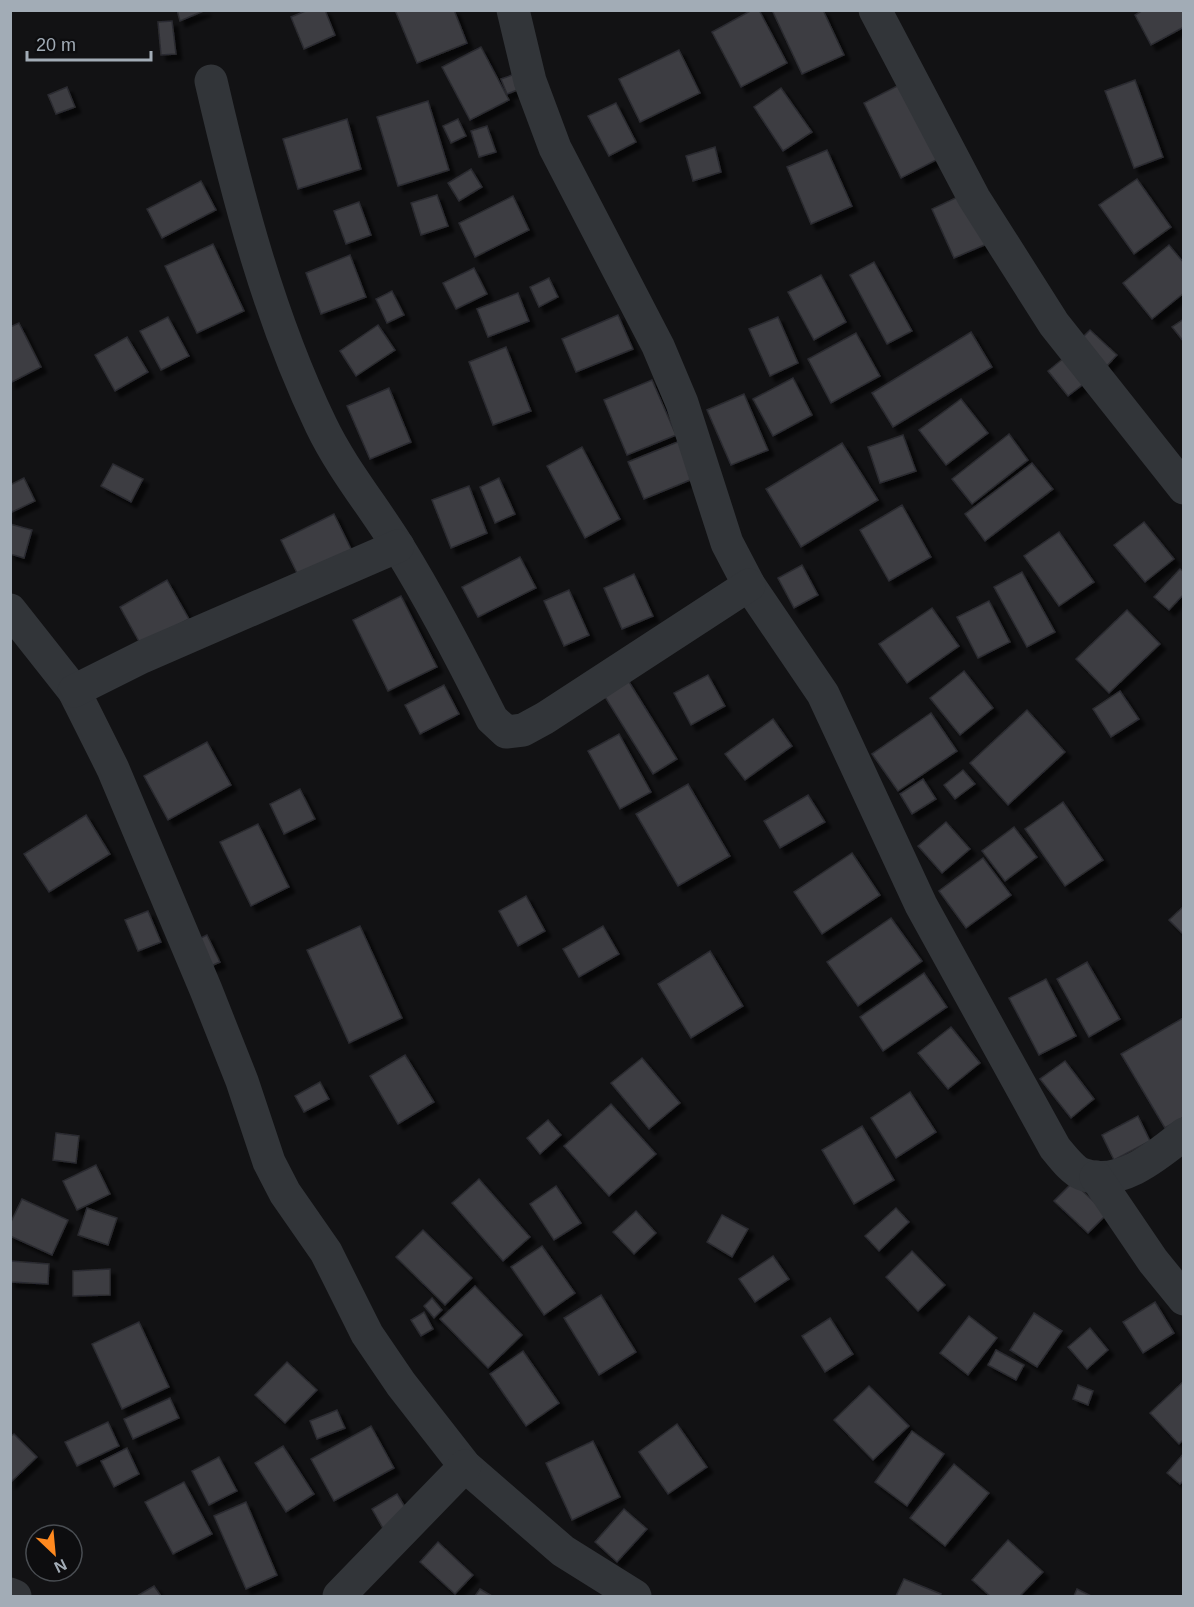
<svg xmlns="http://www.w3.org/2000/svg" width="1194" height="1607" font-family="Helvetica,sans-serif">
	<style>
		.building { fill: #3c3d42; stroke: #2c2c30; stroke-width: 1.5; filter: url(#shadow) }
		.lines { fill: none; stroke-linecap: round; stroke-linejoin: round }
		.street { stroke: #323539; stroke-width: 33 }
	</style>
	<defs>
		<filter id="shadow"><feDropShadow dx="5.5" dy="5.5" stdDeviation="1.5" flood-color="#0009"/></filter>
	</defs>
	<rect width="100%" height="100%" fill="#121214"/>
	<!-- building -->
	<g class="building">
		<polygon points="177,10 206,10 180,21"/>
		<polygon points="308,10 325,10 335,35 304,49 291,17"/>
		<polygon points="395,10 454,10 467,43 417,63"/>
		<polygon points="752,10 759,10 787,63 741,87 712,32"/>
		<polygon points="772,10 823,10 844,55 802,74"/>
		<polygon points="1143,10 1184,10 1184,27 1151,45 1135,15"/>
		<polygon points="172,21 176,54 161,55 158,22"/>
		<polygon points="481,47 509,100 470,120 442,67"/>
		<polygon points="679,50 700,93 640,122 619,79"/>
		<polygon points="515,74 520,89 507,94 501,79"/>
		<polygon points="1135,80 1163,157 1134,168 1105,91"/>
		<polygon points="907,81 944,156 901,178 864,103"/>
		<polygon points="67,87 75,107 56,114 48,95"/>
		<polygon points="781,88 812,132 783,151 754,107"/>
		<polygon points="428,101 449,170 398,186 377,117"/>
		<polygon points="616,103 636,142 609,156 588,116"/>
		<polygon points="347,119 361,169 298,189 283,139"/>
		<polygon points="458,119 466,136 451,143 443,126"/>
		<polygon points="487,126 496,152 479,157 471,131"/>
		<polygon points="715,147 721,172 693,181 686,156"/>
		<polygon points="827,150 852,206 811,224 787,167"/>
		<polygon points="471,169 482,187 459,201 448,183"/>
		<polygon points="1137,179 1171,227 1134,254 1099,205"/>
		<polygon points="201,181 216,210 162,238 147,209"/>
		<polygon points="966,193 989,243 954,258 932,209"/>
		<polygon points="437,195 448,226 421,235 411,203"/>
		<polygon points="513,196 529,230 475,257 459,223"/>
		<polygon points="359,202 371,235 346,244 334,211"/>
		<polygon points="213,244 244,311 197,333 165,266"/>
		<polygon points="1169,245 1184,263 1184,293 1152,319 1123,283"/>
		<polygon points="350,255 366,297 321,314 306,273"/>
		<polygon points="874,262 912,331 887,344 850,275"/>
		<polygon points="474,268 487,294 456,309 443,283"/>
		<polygon points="821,275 846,322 814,340 788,292"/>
		<polygon points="549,278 558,297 539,307 530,287"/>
		<polygon points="392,291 404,315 387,323 376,299"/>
		<polygon points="518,293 529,321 488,337 477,309"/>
		<polygon points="618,315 633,349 576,372 562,339"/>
		<polygon points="168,317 189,356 161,370 140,331"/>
		<polygon points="778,317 798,363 770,376 749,329"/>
		<polygon points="1184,319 1184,342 1172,327"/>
		<polygon points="19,323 41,367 10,383 10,327"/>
		<polygon points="378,325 395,350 356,376 340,351"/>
		<polygon points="1090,330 1117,355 1104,369 1077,343"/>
		<polygon points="971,332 992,367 893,427 872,393"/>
		<polygon points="856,333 880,376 831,403 808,359"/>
		<polygon points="127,337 148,372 115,391 95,355"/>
		<polygon points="506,347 531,411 493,425 469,362"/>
		<polygon points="1070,353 1090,379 1068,396 1048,371"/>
		<polygon points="793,378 812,415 773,436 753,399"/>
		<polygon points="652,380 676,435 627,455 604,400"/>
		<polygon points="389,388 411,442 370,459 347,406"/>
		<polygon points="744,394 768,450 731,465 707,410"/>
		<polygon points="961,399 988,433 946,465 919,430"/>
		<polygon points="1009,434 1028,460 972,504 952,479"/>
		<polygon points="903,435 916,471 880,483 868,447"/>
		<polygon points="680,441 695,478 644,499 628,462"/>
		<polygon points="842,443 878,500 801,547 766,489"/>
		<polygon points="582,447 620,519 585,538 547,466"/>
		<polygon points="1032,463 1053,489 985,541 965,514"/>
		<polygon points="113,464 143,479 131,502 101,486"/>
		<polygon points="24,478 35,501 10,513 10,485"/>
		<polygon points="499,478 515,514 495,523 480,487"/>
		<polygon points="469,486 487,533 451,548 432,500"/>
		<polygon points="902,505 931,557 889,581 860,530"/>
		<polygon points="334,514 353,553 300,579 281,540"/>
		<polygon points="1144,522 1174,559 1145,582 1114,545"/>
		<polygon points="10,524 32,530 24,558 10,554"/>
		<polygon points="1059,532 1094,582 1059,606 1024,556"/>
		<polygon points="520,557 536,588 478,617 462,587"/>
		<polygon points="802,565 818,595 794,608 778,578"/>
		<polygon points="1180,569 1184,572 1184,594 1169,610 1154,597"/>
		<polygon points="1022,572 1055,632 1027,647 994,587"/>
		<polygon points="634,574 653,616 622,629 604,588"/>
		<polygon points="167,580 189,619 141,645 120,607"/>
		<polygon points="569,590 589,635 564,646 544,601"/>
		<polygon points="401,596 437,667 388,691 353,620"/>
		<polygon points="989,601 1010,642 978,658 957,617"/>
		<polygon points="932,608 959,646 907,683 879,644"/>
		<polygon points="1127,610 1160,644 1109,693 1076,659"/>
		<polygon points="964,671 993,708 960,735 930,698"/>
		<polygon points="708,675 725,706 691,725 674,693"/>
		<polygon points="626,677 677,759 653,774 602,692"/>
		<polygon points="444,685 459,714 420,734 405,705"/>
		<polygon points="1120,691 1139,719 1111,737 1093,709"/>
		<polygon points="1027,710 1065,752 1008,805 970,763"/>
		<polygon points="931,713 957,751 898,791 872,754"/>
		<polygon points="773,719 792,746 745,780 725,754"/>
		<polygon points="619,734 651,792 620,809 588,751"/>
		<polygon points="207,742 231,785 168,820 144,776"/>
		<polygon points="963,770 975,784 955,799 944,785"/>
		<polygon points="923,779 936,799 912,814 900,794"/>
		<polygon points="688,784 730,856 678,886 636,814"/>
		<polygon points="300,789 315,819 284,834 270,804"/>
		<polygon points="808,795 825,822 780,848 764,821"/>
		<polygon points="1063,802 1103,860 1065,886 1025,829"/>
		<polygon points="86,815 110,854 49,892 24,854"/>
		<polygon points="946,822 970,849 942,873 918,846"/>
		<polygon points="258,824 289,887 251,906 220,842"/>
		<polygon points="1014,827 1037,857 1005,881 982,851"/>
		<polygon points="852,853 880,895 822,934 794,892"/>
		<polygon points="983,858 1011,895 966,928 939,891"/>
		<polygon points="526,896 545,931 518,946 499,911"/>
		<polygon points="1184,906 1184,935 1169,920"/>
		<polygon points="148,911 161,942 138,951 125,920"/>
		<polygon points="891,918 922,961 858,1006 827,962"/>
		<polygon points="360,926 402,1018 349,1043 307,950"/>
		<polygon points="603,926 619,954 579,977 563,949"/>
		<polygon points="207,935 220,962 204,969 192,942"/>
		<polygon points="710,951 743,1006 691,1038 658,984"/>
		<polygon points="1087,962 1120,1019 1089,1037 1057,979"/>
		<polygon points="924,973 947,1007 883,1051 860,1017"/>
		<polygon points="1046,979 1076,1036 1039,1055 1009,998"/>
		<polygon points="1183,1018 1184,1117 1165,1128 1121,1054"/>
		<polygon points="951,1027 980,1063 948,1089 918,1053"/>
		<polygon points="405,1055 434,1102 398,1124 370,1076"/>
		<polygon points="642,1058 680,1103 649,1129 611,1083"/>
		<polygon points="1065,1061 1094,1099 1071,1118 1040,1079"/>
		<polygon points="320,1082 329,1099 304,1112 295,1096"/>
		<polygon points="910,1092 936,1132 896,1158 871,1118"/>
		<polygon points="611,1104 656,1154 609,1196 564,1146"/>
		<polygon points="1138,1116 1150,1141 1114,1160 1102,1135"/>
		<polygon points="548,1120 561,1135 540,1154 527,1138"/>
		<polygon points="862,1126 894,1180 854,1204 822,1150"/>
		<polygon points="56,1133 79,1136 76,1163 53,1160"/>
		<polygon points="96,1165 110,1194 77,1210 63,1181"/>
		<polygon points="479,1179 530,1237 503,1261 452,1203"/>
		<polygon points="1073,1182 1107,1214 1088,1233 1054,1201"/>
		<polygon points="556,1186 581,1223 554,1240 530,1204"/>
		<polygon points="22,1199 68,1220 52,1255 10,1236 10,1224"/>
		<polygon points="87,1208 117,1218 108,1245 78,1235"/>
		<polygon points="896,1208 909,1222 879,1251 865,1236"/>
		<polygon points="636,1211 656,1233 634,1254 613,1232"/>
		<polygon points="722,1215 748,1229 732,1257 707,1242"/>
		<polygon points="423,1230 472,1278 445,1305 396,1257"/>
		<polygon points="542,1246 575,1293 544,1315 511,1267"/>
		<polygon points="912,1251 945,1285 918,1311 886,1277"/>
		<polygon points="773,1256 789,1279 755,1302 739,1279"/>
		<polygon points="10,1261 49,1264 48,1284 10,1282"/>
		<polygon points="110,1269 110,1295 73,1296 73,1271"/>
		<polygon points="475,1286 522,1335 488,1368 440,1319"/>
		<polygon points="601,1295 636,1352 599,1375 564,1318"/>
		<polygon points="432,1298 442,1310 434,1318 424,1306"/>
		<polygon points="1155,1302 1174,1333 1143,1353 1123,1322"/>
		<polygon points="424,1312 433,1329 421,1336 411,1320"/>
		<polygon points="1034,1313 1062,1331 1037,1367 1010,1350"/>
		<polygon points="969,1316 997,1338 968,1375 940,1353"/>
		<polygon points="830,1318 853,1354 825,1372 802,1336"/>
		<polygon points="139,1322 169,1387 122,1409 92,1344"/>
		<polygon points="1090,1328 1108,1350 1087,1369 1068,1347"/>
		<polygon points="996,1350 1024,1365 1016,1380 988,1365"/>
		<polygon points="523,1351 559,1403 526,1426 490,1374"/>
		<polygon points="287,1362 317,1390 285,1423 255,1395"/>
		<polygon points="1184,1381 1184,1439 1179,1444 1150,1413"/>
		<polygon points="1078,1385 1093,1391 1088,1405 1073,1399"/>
		<polygon points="869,1386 909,1426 873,1460 834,1420"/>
		<polygon points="170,1398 179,1418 133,1439 124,1419"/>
		<polygon points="337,1410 345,1428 317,1439 310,1421"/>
		<polygon points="108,1422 119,1446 77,1466 65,1442"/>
		<polygon points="677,1424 707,1467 668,1494 639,1452"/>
		<polygon points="371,1426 394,1468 334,1501 311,1459"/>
		<polygon points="912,1431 944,1454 907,1506 875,1482"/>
		<polygon points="14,1434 37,1457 10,1483 10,1437"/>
		<polygon points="593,1441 620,1497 572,1520 546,1463"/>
		<polygon points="283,1446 314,1494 286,1512 255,1463"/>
		<polygon points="127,1448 139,1474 114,1487 101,1461"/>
		<polygon points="1184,1453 1184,1480 1180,1484 1167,1473"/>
		<polygon points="219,1457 237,1491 209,1505 192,1471"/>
		<polygon points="954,1464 989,1493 945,1546 910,1518"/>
		<polygon points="184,1482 212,1534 173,1554 145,1502"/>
		<polygon points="397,1494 410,1515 384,1530 372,1509"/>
		<polygon points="246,1502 277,1575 246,1589 214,1516"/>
		<polygon points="624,1509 647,1529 617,1562 595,1542"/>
		<polygon points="1008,1540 1043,1572 1020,1596 990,1596 972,1580"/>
		<polygon points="438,1542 473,1575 455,1594 420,1562"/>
		<polygon points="904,1579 941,1594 940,1596 896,1596"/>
		<polygon points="154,1586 161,1596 137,1596"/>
		<polygon points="480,1589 492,1596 475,1596"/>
		<polygon points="1077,1589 1091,1596 1074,1596"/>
	</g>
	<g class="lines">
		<!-- street -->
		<g class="street">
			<path d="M513,10L530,81L555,148L658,346L682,403L727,543L749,585L823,694L921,905L1055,1148C1062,1156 1072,1170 1082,1174C1118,1189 1158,1155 1184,1134"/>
			<polyline points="875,10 974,198 1054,324 1184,488"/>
			<path d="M211,81C238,198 269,317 321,425C342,469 374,507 399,548C433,603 463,661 492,719L506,732L523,730L545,718L749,585"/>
			<polyline points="10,610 74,691 113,769 206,990 242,1081 269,1162 285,1193 326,1252 367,1334 401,1384 465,1466 563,1551 635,1596"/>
			<polyline points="74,691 142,657 398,546"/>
			<polyline points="1096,1177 1153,1261 1184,1299"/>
			<polyline points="10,1594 15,1596"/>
			<polyline points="339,1596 465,1466"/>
		</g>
	</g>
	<!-- border -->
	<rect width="1194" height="1607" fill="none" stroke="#a2acb6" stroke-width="24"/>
	<!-- north arrow -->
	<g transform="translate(54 1553) rotate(154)"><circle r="28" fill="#0d0d0f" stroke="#494d52" stroke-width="1.5"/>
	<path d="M0-4.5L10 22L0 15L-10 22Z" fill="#ff891f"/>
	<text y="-9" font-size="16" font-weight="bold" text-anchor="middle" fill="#a2acb6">N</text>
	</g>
	<!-- scale -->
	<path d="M27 51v9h124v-9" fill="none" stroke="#a2acb6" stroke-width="3"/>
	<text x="36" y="51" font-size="18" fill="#a2acb6" stroke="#0d0d0f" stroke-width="4.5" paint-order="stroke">20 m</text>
</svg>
